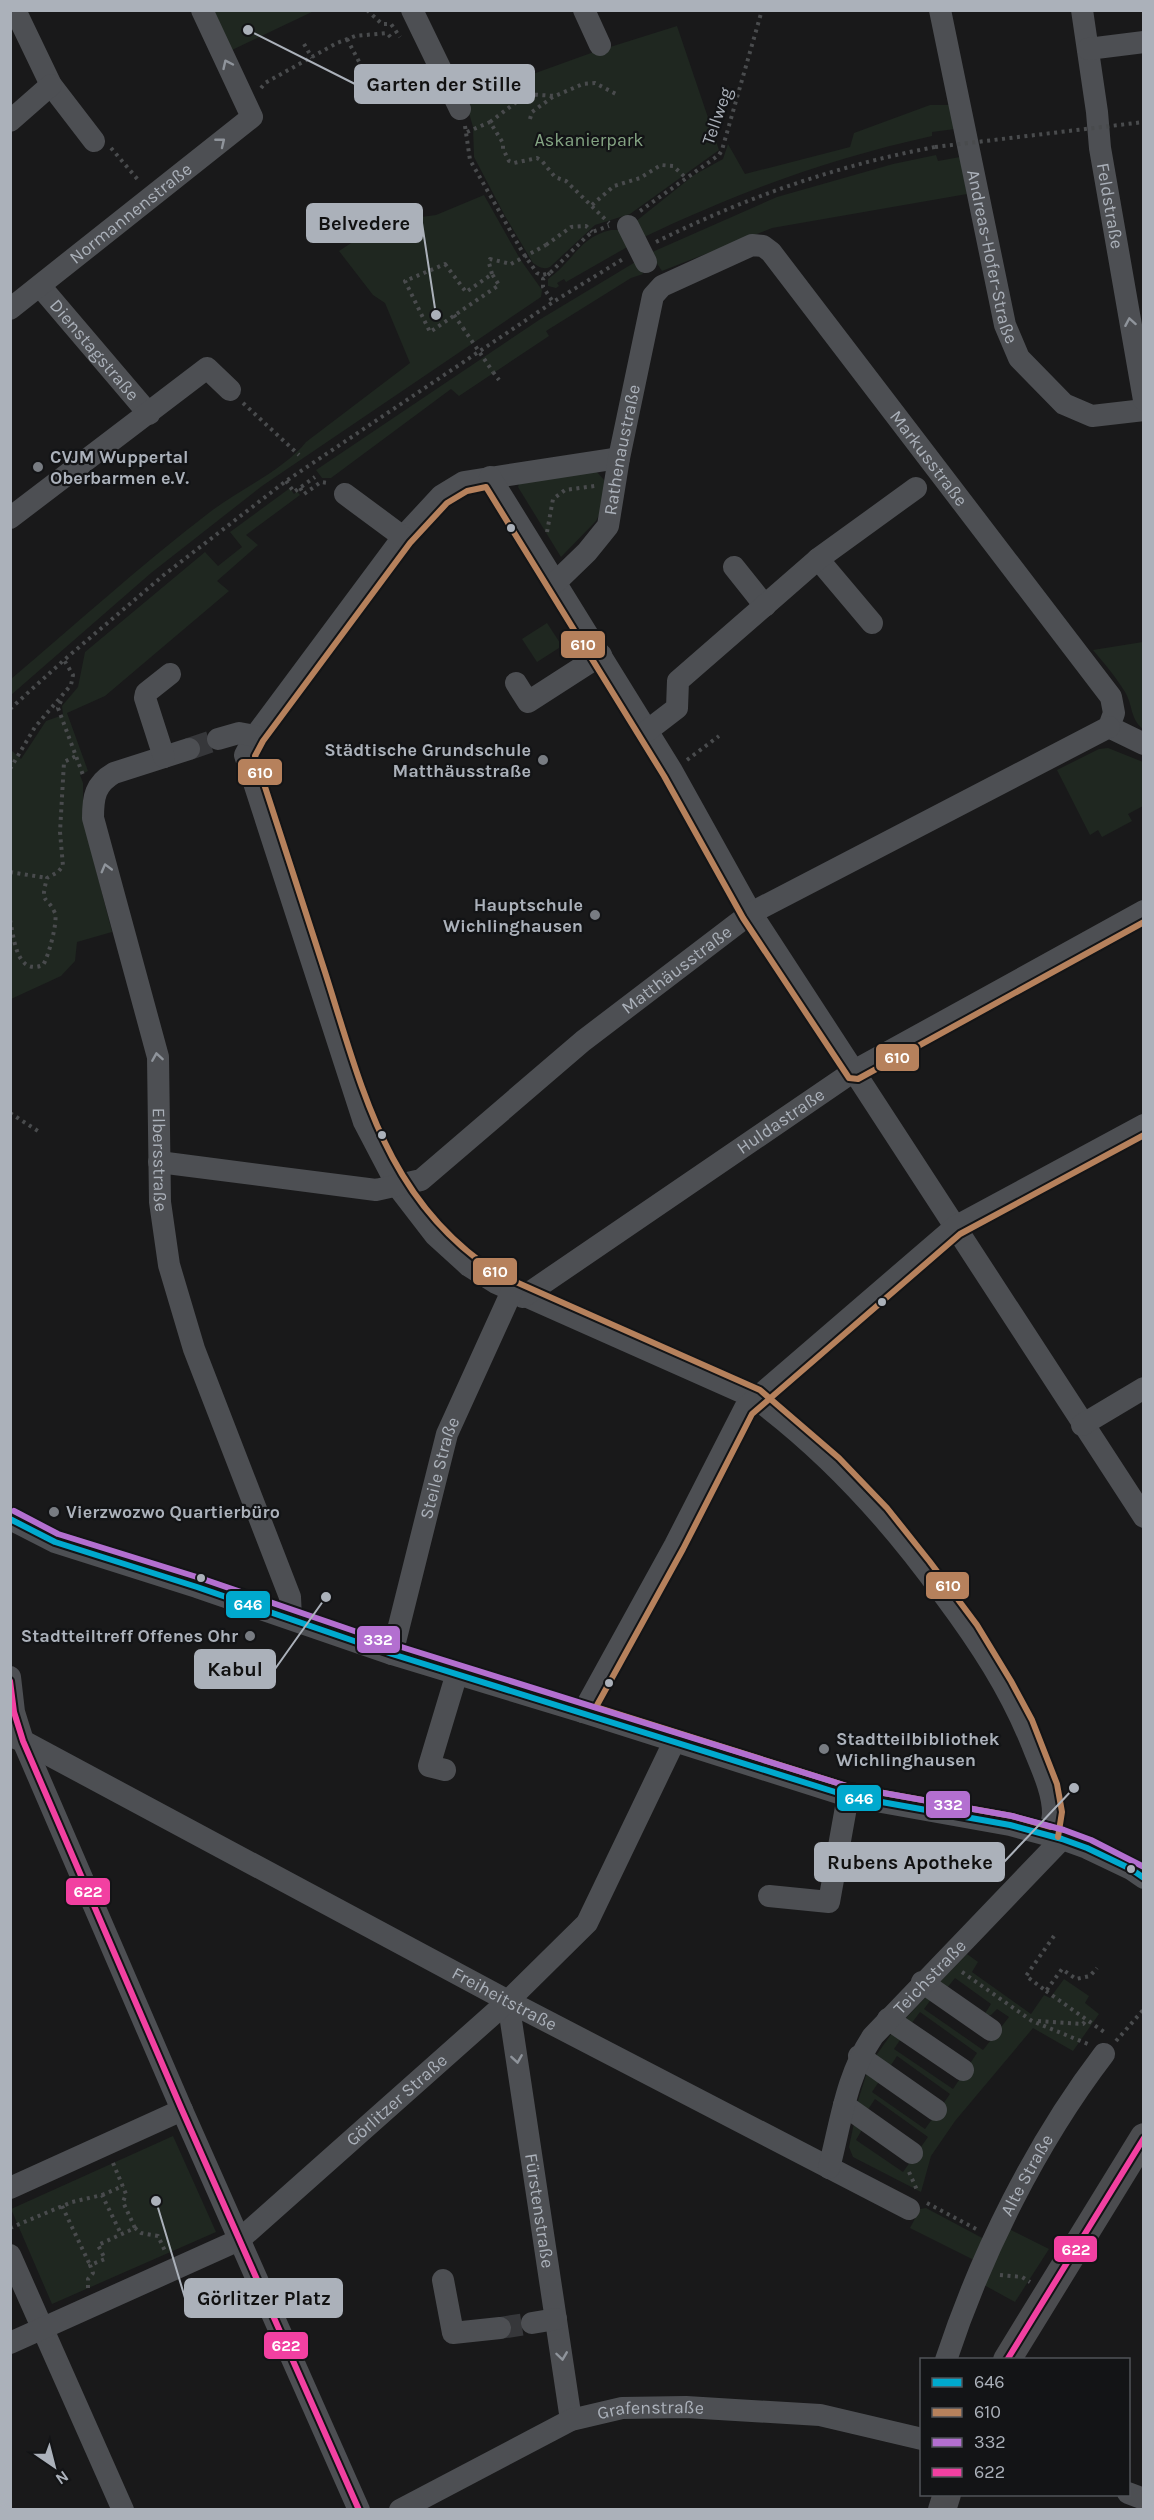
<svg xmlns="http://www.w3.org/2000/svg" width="1154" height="2520" font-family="Karla,sans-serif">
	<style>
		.green { fill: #1f2720 }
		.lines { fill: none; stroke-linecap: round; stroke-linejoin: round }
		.minor-tunnel { stroke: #36373a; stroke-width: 22; stroke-dasharray: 22 11; stroke-linecap: butt }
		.path { stroke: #494b4d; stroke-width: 4; stroke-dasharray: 3 4.5; stroke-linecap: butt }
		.minor { stroke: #4d4f53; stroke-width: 22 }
		.major { stroke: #4b4c4f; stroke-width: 28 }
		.path-bridge { stroke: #494b4d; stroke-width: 4; stroke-dasharray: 3 4.5; stroke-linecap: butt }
		.minor-bridge { stroke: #4d4f53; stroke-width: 22 }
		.bus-1-casing { stroke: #131416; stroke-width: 10 }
		.bus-2-casing { stroke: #131416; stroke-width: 10 }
		.bus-3-casing { stroke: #131416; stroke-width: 10 }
		.bus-4-casing { stroke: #131416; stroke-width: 10 }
		.bus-1 { stroke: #00a9ce; stroke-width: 6 }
		.bus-2 { stroke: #b6815c; stroke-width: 6 }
		.bus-3 { stroke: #b36fd0; stroke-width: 6 }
		.bus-4 { stroke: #f240a1; stroke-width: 6 }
		.oneway { stroke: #8f949b }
		.poi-dot { fill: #787c82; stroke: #131416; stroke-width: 2 }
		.bus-dot { fill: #abb1ba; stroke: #131416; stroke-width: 2 }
		.labels { text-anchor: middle; stroke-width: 4.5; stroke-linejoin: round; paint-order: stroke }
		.street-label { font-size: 18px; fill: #abb1ba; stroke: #131416 }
		.park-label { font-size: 18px; fill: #84a483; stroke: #131416 }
		.poi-label { font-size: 18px; font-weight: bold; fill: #abb1ba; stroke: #131416; text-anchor: start }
		.leader { fill: none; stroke: #abb1ba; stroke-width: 2 }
		.callout-dot { fill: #abb1ba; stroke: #131416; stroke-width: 2 }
		.callout { fill: #abb1ba; stroke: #abb1ba; stroke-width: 2 }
		.callout-label { font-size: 20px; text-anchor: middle; font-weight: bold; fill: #111 }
		.line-badge { stroke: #131416; stroke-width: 2 }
		.badge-label { font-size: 16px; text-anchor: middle; font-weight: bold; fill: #fff }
	</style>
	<rect width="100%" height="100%" fill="#19191a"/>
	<!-- green -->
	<g class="green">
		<polygon points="214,11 314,11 232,50"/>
		<path d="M677,26L719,150L630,214L595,225L550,267C543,270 539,267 533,263L505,216L474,157L473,127L463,92L489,90L591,53Z"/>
		<path d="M930,105H951L955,129L932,132V136C828,159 739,192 642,238L635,222L694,175L723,159L728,144L745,174L850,147L854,133Z"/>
		<polygon points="936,155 938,161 960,157 967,194 772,228 662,271 650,253 777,197 893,164"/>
		<path d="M484,195L520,259L542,290L541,297L262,486L151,573L11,695V679C77,623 141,565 210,512C239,490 285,469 306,442L410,363L385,303L373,295L339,251L383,222L436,215Z"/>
		<path d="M611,230H619L629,246L566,282L564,279L557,283L559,286L556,288L548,286V279C573,262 579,237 611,230Z"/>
		<polygon points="637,261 643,274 631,278 546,331 549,336 459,396 451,389 331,478 322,478 316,470 539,320"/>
		<polygon points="596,471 605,481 602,509 596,521 561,557 518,487 519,484"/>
		<polygon points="290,488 294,494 297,491 300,495 246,535 258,545 217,581 229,591 105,696 67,713 88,771 80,775 83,783 83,814 90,846 112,932 77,942 75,961 61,976 11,999 10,749 21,759 46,721 63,715 62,706 78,687 85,652 205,552 218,566 242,547 230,532"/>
		<polygon points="547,623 562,646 537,662 522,639"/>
		<path d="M1143,642H1144L1143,729C1130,719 1133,705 1125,692C1116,677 1104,663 1093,650Z"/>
		<polygon points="1108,748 1143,762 1143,806 1128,814 1132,821 1102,837 1098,830 1090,835 1057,770 1099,749"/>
		<polygon points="967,1954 978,1962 972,1972 1031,2014 1044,1995 1050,1998 1064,1979 1089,1996 1085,2003 1099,2014 1073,2051 1033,2028 955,2121 931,2156 921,2192 853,2157 849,2147 854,2123 863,2128 856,2140 903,2172 928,2137 875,2099 867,2111 857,2104 867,2072 880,2080 872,2092 925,2129 950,2094 897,2056 889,2068 875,2057 892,2033 902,2037 894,2049 953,2089 977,2053 920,2012 911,2024 906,2018 927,1996 932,1998 924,2009 983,2050 1009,2017 997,2009 991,2015 984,2015 991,2004 955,1978 947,1988 939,1983"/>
		<polygon points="173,2136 216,2232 52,2304 11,2209"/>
		<polygon points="926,2208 986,2240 976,2261 910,2228 920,2209"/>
		<polygon points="1009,2229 1049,2249 1015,2302 984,2285"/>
	</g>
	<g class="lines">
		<!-- minor-tunnel -->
		<g class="minor-tunnel">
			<polyline points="189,749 218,739"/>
			<polyline points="500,2328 532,2323"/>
		</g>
		<!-- path -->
		<g class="path">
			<polyline points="367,10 382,24 391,24 400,37"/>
			<polyline points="347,39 381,103"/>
			<polyline points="304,44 312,58"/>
			<polyline points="261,88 265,83 337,43 355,36 387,33 393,40"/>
			<polyline points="476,100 487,100 510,93 555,96 583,84 595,83 616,94"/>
			<polyline points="530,119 532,112 554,96"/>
			<polyline points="490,122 527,94"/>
			<polyline points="465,126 470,160 523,253 537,273 542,275 550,273 585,238 592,232 609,226"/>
			<polyline points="467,132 490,122 503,143 503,149 509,161 514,163 537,158 542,161 555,177 566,181 609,223"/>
			<polyline points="111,148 139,181"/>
			<polyline points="592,205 614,186 640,178 661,165 673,166 685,177"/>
			<polyline points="640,211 719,155 722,150 762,10"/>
			<path d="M656,242C744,198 838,165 935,147"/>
			<polyline points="546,245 571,227 586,226 592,232"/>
			<polygon points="445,264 466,292 492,274 499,285 430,332 405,281"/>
			<polyline points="550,273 543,279 543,287 553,302"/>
			<polyline points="492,274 489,263 490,259 511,264"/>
			<polyline points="454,315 463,328"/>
			<polyline points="493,372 499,380"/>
			<polyline points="243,403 299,455"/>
			<polyline points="286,481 294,492 315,477"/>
			<polyline points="300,488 304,494 321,482 328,483"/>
			<polyline points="547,532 553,499 565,490 595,486"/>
			<polyline points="61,701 58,708 83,775"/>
			<polyline points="10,709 64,660 165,574 286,481 553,302 623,259"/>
			<polyline points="687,760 719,736"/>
			<polyline points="10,769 35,727 71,685 73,675 64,660"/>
			<polyline points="10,872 47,878"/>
			<path d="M10,920C14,937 16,976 43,965C48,958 58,922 55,913C46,894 40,905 47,878L58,872L63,866L60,832L64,762L76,756"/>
			<polyline points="10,1113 38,1131"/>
			<polyline points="1054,1936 1026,1976 1046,1991 1062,1969 1076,1979 1090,1976 1097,1968"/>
			<polyline points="962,1972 1032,2021 1088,2044"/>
			<polyline points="1046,1991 1107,2034"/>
			<polyline points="1038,2021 1083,2024 1086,2020"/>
			<polyline points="1116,2041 1144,2009"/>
			<polyline points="113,2163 126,2194 123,2202 135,2228"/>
			<polyline points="909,2172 917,2190"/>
			<polyline points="102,2195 123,2186"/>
			<polyline points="927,2203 976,2229"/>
			<polyline points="62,2206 90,2265"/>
			<polyline points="10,2228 72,2202 102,2195 121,2234"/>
			<polyline points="1000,2275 1022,2277 1030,2282"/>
			<polyline points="88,2288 88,2279 93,2273 90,2265 105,2259 98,2245 135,2228 141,2233 158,2236 165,2251"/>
		</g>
		<!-- minor -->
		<g class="minor">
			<polyline points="15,10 51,85 94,141"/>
			<polyline points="412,10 460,109"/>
			<polyline points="584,10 600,45"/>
			<path id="s1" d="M940,10L1005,325L1019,358L1064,404L1092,416L1144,410"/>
			<path id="s2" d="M1082,10L1097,112L1100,148L1144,400"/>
			<polyline points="1088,49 1144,42"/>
			<polyline points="10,121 51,85"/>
			<path id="s3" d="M40,286L149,414"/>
			<path id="s4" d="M10,309L252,117L202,10"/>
			<path d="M619,458L464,482L441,496L403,537L255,736L245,755L364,1122L398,1187L435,1235L469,1266L496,1283L755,1398C829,1453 890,1520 944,1595C979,1642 1010,1689 1032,1744C1040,1765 1053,1790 1053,1813C1053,1820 1050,1828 1049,1836"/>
			<polyline points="490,477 672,771 751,913 1144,1517"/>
			<polyline points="345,494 403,537"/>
			<polyline points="10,518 207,368 230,390"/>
			<polyline points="818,559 872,623"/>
			<polyline points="734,567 765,606"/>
			<path id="s5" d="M556,582L587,552L608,526L619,458L653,296L662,286L752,245L763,246L771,252L1111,697L1114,713L1109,727L1144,744"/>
			<polyline points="516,683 528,702 601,655"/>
			<polyline points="647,731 677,708 678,681 818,559 916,488"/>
			<polyline points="218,739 239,733 255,736"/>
			<path id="s6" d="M189,749L114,773C95,784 93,797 93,818L158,1057L160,1202L169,1265L194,1349L290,1597L291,1618"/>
			<polyline points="164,757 145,698 146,693 170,674"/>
			<path id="s7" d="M159,1162L376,1190L421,1180L583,1041L751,913L1109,727"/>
			<path id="s8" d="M523,1297L854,1071L1144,911"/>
			<polyline points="1082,1425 1144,1388"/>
			<polyline points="10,1519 55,1542 197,1587 392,1654 583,1712 848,1796 1010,1825 1062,1839 1087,1848 1131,1869 1144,1878"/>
			<path id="s9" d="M392,1654L447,1434L512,1291"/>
			<polyline points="10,1677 14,1712 23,1741 182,2110 359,2510"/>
			<polyline points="583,1712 675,1545 745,1408 955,1227 1144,1125"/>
			<path id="s10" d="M10,1736L23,1741L508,2001L909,2209"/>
			<polyline points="445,1770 429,1766 457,1673"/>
			<polyline points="769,1896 829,1902 848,1796"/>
			<polyline points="922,1982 991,2030"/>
			<path id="s11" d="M508,2001L571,2420"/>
			<polyline points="888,2019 963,2070"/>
			<polyline points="859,2056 936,2110"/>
			<polyline points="844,2105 912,2153"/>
			<path id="s12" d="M829,2168C841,2122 846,2076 873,2036L1062,1839"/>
			<polyline points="10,2188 182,2110"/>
			<polyline points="10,2255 123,2510"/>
			<polyline points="443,2280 453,2333 500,2328"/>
			<polyline points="532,2323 556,2319"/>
			<path id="s13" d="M10,2343L239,2240L508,2001L587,1923L674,1742"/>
			<path id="s14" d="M946,2360C981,2254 1036,2143 1104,2054"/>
			<polyline points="1128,2493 1144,2499"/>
			<path id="s15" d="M400,2510L571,2420L622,2408L686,2407L820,2415L922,2439"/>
		</g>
		<!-- major -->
		<g class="major">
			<polyline points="1007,2360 1144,2137"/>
			<polyline points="942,2510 947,2494"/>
		</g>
		<!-- path-bridge -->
		<g class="path-bridge">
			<polyline points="935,147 1144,122"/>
			<polyline points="511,264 546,245"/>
			<polyline points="463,328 493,372"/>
		</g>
		<!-- minor-bridge -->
		<polyline class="minor-bridge" points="628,226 646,262"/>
		<defs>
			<polyline id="bus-1" points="10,1519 55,1542 197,1587 392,1654 848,1796 1010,1825 1062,1839 1087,1848 1131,1869 1144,1878"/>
			<g id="bus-2">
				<polyline points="1051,1827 1012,1816 850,1787 596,1707 683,1549 752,1414 960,1234 1144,1135"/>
				<path d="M1058,1837L1062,1812L1057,1784L1032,1720L1011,1681L977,1625L930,1562L887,1508L839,1458L760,1390L500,1275C387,1204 363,1091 325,972C302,900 278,828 255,756L263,741L410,543L447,503L467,491L486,487L664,776L743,918L849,1078L858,1079L1144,922"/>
			</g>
			<polyline id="bus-3" points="14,1511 58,1534 200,1578 395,1645 850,1787 1012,1816 1064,1830 1091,1840 1144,1867"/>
			<g id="bus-4">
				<polyline points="10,1681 14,1712 23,1741 182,2110 359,2510"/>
				<polyline points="1007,2360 1144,2138"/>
			</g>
		</defs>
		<!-- bus-1 casing -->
		<use href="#bus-1" class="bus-1-casing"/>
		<!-- bus-2 casing -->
		<use href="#bus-2" class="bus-2-casing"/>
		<!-- bus-3 casing -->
		<use href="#bus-3" class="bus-3-casing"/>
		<!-- bus-4 casing -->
		<use href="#bus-4" class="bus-4-casing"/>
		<!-- bus-1 -->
		<use href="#bus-1" class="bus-1"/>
		<!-- bus-2 -->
		<use href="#bus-2" class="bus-2"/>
		<!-- bus-3 -->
		<use href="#bus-3" class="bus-3"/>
		<!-- bus-4 -->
		<use href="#bus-4" class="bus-4"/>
	</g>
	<!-- one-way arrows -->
	<defs><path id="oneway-chevron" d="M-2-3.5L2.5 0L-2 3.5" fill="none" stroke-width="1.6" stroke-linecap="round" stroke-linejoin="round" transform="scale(1.5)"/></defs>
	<g class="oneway">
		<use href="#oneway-chevron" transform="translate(227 64) rotate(-115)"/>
		<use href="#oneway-chevron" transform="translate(221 142) rotate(-39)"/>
		<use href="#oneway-chevron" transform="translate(1130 322) rotate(-100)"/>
		<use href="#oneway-chevron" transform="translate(106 868) rotate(-105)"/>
		<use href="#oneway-chevron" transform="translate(157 1057) rotate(-99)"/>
		<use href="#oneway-chevron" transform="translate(517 2059) rotate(81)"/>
		<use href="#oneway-chevron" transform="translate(562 2356) rotate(82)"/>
	</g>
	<!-- markers -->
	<g class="poi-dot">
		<circle cx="38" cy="467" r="6"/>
		<circle cx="543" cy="760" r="6"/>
		<circle cx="595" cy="915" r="6"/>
		<circle cx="54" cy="1512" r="6"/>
		<circle cx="250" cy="1636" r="6"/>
		<circle cx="824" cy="1749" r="6"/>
	</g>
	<g class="bus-dot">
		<circle cx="511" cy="528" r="5"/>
		<circle cx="382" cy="1135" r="5"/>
		<circle cx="882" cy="1302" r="5"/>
		<circle cx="201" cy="1578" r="5"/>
		<circle cx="609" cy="1683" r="5"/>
		<circle cx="1131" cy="1869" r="5"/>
	</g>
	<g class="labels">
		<!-- street labels -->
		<g class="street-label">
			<text transform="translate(717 116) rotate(-71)" y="6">Tellweg</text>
			<text dy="6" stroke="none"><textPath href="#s2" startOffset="198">Feldstraße</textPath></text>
			<text dy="6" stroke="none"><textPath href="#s4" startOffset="154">Normannenstraße</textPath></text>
			<text dy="6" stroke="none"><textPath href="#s1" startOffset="252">Andreas-Hofer-Straße</textPath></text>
			<text dy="6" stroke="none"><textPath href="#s3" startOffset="84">Dienstagstraße</textPath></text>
			<text dy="6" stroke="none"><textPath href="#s5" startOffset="154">Rathenaustraße</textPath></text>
			<text dy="6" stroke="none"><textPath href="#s5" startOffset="704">Markusstraße</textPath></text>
			<text dy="6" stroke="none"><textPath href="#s7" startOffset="596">Matthäusstraße</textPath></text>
			<text dy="6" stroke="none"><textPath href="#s8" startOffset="312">Huldastraße</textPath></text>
			<text dy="6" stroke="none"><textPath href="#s6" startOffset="482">Elbersstraße</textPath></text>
			<text dy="6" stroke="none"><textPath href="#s9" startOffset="192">Steile Straße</textPath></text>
			<text dy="6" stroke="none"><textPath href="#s12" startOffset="222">Teichstraße</textPath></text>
			<text dy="6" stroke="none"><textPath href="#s10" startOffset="560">Freiheitstraße</textPath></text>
			<text dy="6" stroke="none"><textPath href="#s13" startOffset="462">Görlitzer Straße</textPath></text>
			<text dy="6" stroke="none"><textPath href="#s14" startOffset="202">Alte Straße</textPath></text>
			<text dy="6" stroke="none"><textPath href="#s11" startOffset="212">Fürstenstraße</textPath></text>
			<text dy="6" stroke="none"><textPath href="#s15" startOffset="274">Grafenstraße</textPath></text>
		</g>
		<!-- park labels -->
		<g class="park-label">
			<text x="589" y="146">Askanierpark</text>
		</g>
		<!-- poi labels -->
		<g class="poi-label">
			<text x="50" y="463">CVJM Wuppertal<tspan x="50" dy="21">Oberbarmen e.V.</tspan></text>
			<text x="531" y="756" text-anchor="end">Städtische Grundschule<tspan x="531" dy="21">Matthäusstraße</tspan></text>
			<text x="583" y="911" text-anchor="end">Hauptschule<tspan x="583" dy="21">Wichlinghausen</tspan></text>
			<text x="66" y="1518">Vierzwozwo Quartierbüro</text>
			<text x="238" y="1642" text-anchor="end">Stadtteiltreff Offenes Ohr</text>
			<text x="836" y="1745">Stadtteilbibliothek<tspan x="836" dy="21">Wichlinghausen</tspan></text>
		</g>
	</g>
	<!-- callouts -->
	<path class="leader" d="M248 30L355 84M436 315L422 223M326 1597L275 1669M1074 1788L1004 1862M156 2201L185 2298"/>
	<g class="callout-dot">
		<circle cx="248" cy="30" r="6"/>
		<circle cx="436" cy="315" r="6"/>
		<circle cx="326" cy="1597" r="6"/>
		<circle cx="1074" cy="1788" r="6"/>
		<circle cx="156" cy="2201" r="6"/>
	</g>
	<g class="callout">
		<rect x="355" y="65" width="179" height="38" rx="6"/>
		<rect x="307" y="204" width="115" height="38" rx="6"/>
		<rect x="195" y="1650" width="80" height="38" rx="6"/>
		<rect x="815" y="1843" width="189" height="38" rx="6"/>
		<rect x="185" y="2279" width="157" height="38" rx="6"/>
	</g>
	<g class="callout-label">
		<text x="444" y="91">Garten der Stille</text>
		<text x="364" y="230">Belvedere</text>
		<text x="235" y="1676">Kabul</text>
		<text x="910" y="1869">Rubens Apotheke</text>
		<text x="264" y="2305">Görlitzer Platz</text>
	</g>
	<g class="line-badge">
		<rect x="560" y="630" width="46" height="29" rx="6" fill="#b6815c"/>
		<rect x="237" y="758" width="46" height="28" rx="6" fill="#b6815c"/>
		<rect x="875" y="1043" width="45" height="29" rx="6" fill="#b6815c"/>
		<rect x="472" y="1257" width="46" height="29" rx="6" fill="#b6815c"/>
		<rect x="925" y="1571" width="45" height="29" rx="6" fill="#b6815c"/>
		<rect x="225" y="1590" width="46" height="29" rx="6" fill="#00a9ce"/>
		<rect x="356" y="1625" width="45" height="29" rx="6" fill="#b36fd0"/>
		<rect x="836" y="1784" width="46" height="28" rx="6" fill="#00a9ce"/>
		<rect x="925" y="1790" width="46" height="29" rx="6" fill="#b36fd0"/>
		<rect x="65" y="1877" width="46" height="29" rx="6" fill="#f240a1"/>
		<rect x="1053" y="2235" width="45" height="28" rx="6" fill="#f240a1"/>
		<rect x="263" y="2331" width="46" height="29" rx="6" fill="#f240a1"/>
	</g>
	<g class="badge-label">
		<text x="583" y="650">610</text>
		<text x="260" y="778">610</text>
		<text x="897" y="1063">610</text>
		<text x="495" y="1277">610</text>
		<text x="948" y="1591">610</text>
		<text x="248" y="1610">646</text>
		<text x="378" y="1645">332</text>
		<text x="859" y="1804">646</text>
		<text x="948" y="1810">332</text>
		<text x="88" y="1897">622</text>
		<text x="1076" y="2255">622</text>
		<text x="286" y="2351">622</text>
	</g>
	<!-- border -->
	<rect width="1154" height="2520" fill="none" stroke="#abb1ba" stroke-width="24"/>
	<!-- legend -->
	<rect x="920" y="2358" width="210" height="138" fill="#131416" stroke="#505358" stroke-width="1.5"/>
	<rect x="932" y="2378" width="30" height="9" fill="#00a9ce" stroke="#505358" stroke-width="1.5"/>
	<text x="974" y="2388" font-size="18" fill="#abb1ba">646</text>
	<rect x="932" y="2408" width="30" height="9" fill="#b6815c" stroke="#505358" stroke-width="1.5"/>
	<text x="974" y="2418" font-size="18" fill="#abb1ba">610</text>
	<rect x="932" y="2438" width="30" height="9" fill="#b36fd0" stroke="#505358" stroke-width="1.5"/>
	<text x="974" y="2448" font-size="18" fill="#abb1ba">332</text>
	<rect x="932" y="2468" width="30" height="9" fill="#f240a1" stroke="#505358" stroke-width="1.5"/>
	<text x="974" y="2478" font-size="18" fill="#abb1ba">622</text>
	<!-- north arrow -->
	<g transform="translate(54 2466) rotate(145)" stroke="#131416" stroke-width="4.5" paint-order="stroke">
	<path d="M0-4.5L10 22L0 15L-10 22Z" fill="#abb1ba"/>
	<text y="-9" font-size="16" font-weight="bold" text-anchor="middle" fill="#abb1ba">N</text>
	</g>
</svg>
